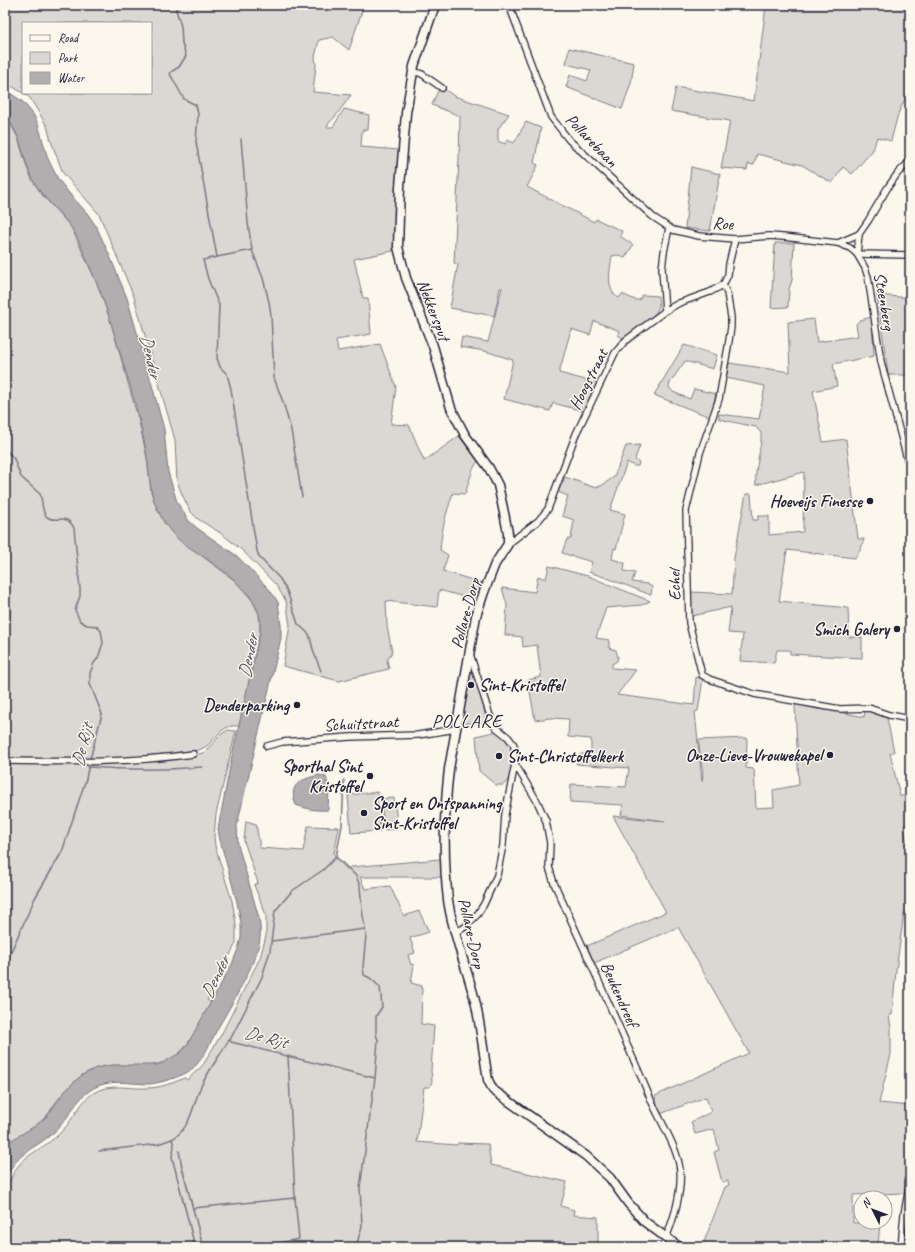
<svg xmlns="http://www.w3.org/2000/svg" width="915" height="1252" font-family="Caveat,sans-serif">
	<style>
		.green { fill: #dbd8d3; stroke: #7e7d87 }
		.water { fill: #b1aeb0; stroke: #787681 }
		.lines { fill: none; stroke-linecap: round; stroke-linejoin: round }
		.stream { stroke: #787681; stroke-width: 1.5 }
		.street-casing { stroke: #22223b; stroke-width: 8 }
		.secondary-casing { stroke: #22223b; stroke-width: 11 }
		.street { stroke: #fbf7ec; stroke-width: 5.5 }
		.secondary { stroke: #fbf7ec; stroke-width: 8 }
		.poi-dot { fill: #22223b; stroke: #fbf7ec; stroke-width: 1.5 }
		.labels { text-anchor: middle; stroke-width: 3; stroke-linejoin: round; paint-order: stroke }
		.street-label { font-size: 17px; fill: #22223b; stroke: #fbf7ec }
		.poi-label { font-size: 17px; font-weight: bold; fill: #22223b; stroke: #fbf7ec; text-anchor: end }
		.water-label { font-size: 18px; font-style: italic; fill: #545364; stroke: #fbf7ec }
		.quarter-label { font-size: 19px; letter-spacing: 1px; fill: #22223b; stroke: #fbf7ec }
	</style>
	<rect width="100%" height="100%" fill="#fbf7ec"/>
	<filter id="ink" filterUnits="userSpaceOnUse"><feTurbulence type="fractalNoise" baseFrequency=".025" numOctaves="2"/><feDisplacementMap in="SourceGraphic" scale="8" xChannelSelector="R" yChannelSelector="G"/><feConvolveMatrix kernelMatrix="1 2 1 2 8 2 1 2 1" color-interpolation-filters="sRGB"/></filter>
	<g filter="url(#ink)">
		<!-- green -->
		<g class="green">
			<path d="M5,5H364L349,50L333,37L319,40L315,57L316,65L313,92L351,95L335,117L329,123L327,127H333L344,109L369,115L368,130H362L361,147L399,150L393,251L354,259L363,298H368L371,334L336,340L338,351L380,344L396,387L391,424L409,425L424,461L459,436L478,461L473,469L465,494L453,493C446,514 442,527 440,550L448,555L443,571L482,583L475,600L439,590L437,607L386,601L387,626L392,652L387,660L389,669L339,681L283,666L290,625L286,601L276,585L243,551L222,534L198,519L190,511L181,492L177,481L175,440L134,297L99,214L63,173L51,141L47,126L30,98L23,93H151V23H23V93L5,82Z"/>
			<polygon points="766,5 910,5 910,88 898,114 891,141 877,137 873,150 852,174 843,167 832,183 802,165 757,154 754,165 748,164 747,170 721,168 730,121 671,111 676,87 754,101"/>
			<polygon points="569,48 634,63 631,83 622,109 566,87 570,75 587,81 591,70 566,64"/>
			<path d="M440,86L454,96L509,114L498,129V141L505,144L507,140L514,143L526,122L541,128L534,163L538,165L527,187L594,222L596,219L622,231L620,236L633,245L625,258L618,255L612,256C610,269 605,291 619,298L622,294L635,300H640L642,295L658,296L659,306L656,313L624,339L618,335L620,331L594,321L590,335L571,329L559,373L597,383L583,411L553,403L550,411L504,399L513,360L485,351L460,347L462,337L488,342L502,288H500L494,316L450,308L458,264L454,263L459,158L460,116L432,105Z"/>
			<path d="M5,117L9,121L18,138L28,171L34,183L43,196L71,227L99,288L111,323L139,422L147,458L151,492L157,509L165,524L174,535L234,580L252,600L259,614L260,632L239,726C224,724 219,734 210,743C208,746 203,748 199,750L126,758L90,759L5,758V618H10L11,607H5Z"/>
			<polygon points="691,167 720,174 710,231 685,228"/>
			<polygon points="775,243 794,243 792,280 789,289 788,307 771,308"/>
			<polygon points="877,295 910,298 910,375 887,375 888,374"/>
			<path d="M872,317L874,356L833,364L837,386L813,391L823,442L846,439L858,539H864L861,549L855,558L787,550L779,601L848,608L849,637H862V658L790,654V650H777L774,663L740,661L743,634L728,633L731,607L692,616L690,592L732,594L734,558L746,494H751L753,520H758V516H769V535L803,532L804,472L756,485C754,468 762,450 761,433L756,427L719,419V414L759,419L765,386L726,378L729,363L790,372L788,322L814,319L817,342L858,336L856,324L860,320Z"/>
			<polygon points="684,345 717,355 713,369 685,361 670,383 669,387 673,392 690,399 694,389 716,394 710,417 654,395"/>
			<polygon points="640,445 635,459 639,463 638,466 634,466 627,462 610,510 625,514 616,549 614,548 612,559 625,563 624,571 635,573 632,582 647,584 652,587 651,595 607,578 589,572 592,562 562,553 567,539 571,539 574,520 562,516 568,496 558,492 565,477 593,487 601,486 614,477 626,446"/>
			<polygon points="549,566 588,576 650,601 642,605 606,608 596,638 609,640 609,648 616,650 618,657 617,661 612,664 612,668 636,670 617,695 694,705 696,677 703,679 698,711 695,712 702,781 703,774 698,740 747,738 746,768 754,769 756,808 774,807 773,790 799,785 795,706 797,704 817,709 835,711 864,717 865,710 887,718 894,752 890,753 900,796 910,796 910,824 904,825 908,852 910,852 910,913 904,913 896,970 892,1015 889,1015 891,1028 891,1054 879,1103 910,1106 910,1171 904,1193 853,1195 853,1223 880,1222 878,1247 702,1247 725,1187 729,1185 728,1181 722,1182 714,1152 719,1150 714,1129 695,1134 691,1122 711,1112 706,1097 660,1114 655,1096 749,1053 678,927 594,963 587,946 666,912 613,816 665,821 621,815 623,805 570,802 571,784 626,787 629,768 576,764 581,754 591,754 591,739 568,737 569,719 550,718 535,720 528,680 541,677 537,645 523,647 522,637 505,635 507,605 502,588 535,592 538,576 546,579"/>
			<path d="M471,671C477,676 484,708 486,718V723H460L469,672Z"/>
			<path d="M228,730L236,731L216,814L214,836L215,846L232,901L236,924V943L207,1000L211,1002C192,1039 182,1069 134,1066C116,1064 100,1065 84,1074C76,1079 62,1094 56,1102C52,1107 50,1113 46,1117C35,1129 18,1136 5,1144V762L190,756L203,753L223,733Z"/>
			<path d="M498,731L511,744C512,756 515,777 503,785H496L479,771L476,736Z"/>
			<polygon points="377,792 380,831 351,833 348,795"/>
			<polygon points="394,798 398,829 384,830 381,799"/>
			<path d="M246,821L256,824L260,848L303,851L308,826L339,827L334,854L336,859L347,869L351,867L441,859L442,877H360L365,889L390,886L404,916L419,911L429,932L410,938L415,953L408,955L411,965L414,964L411,983L422,986L421,1024L434,1026L431,1070L432,1081L430,1087H424L417,1142L457,1145L458,1143L488,1144L491,1165L567,1182L561,1206L574,1210L573,1215L598,1217V1243L613,1247H5C5,1217 0,1179 26,1158C38,1149 52,1142 62,1131C75,1118 81,1098 99,1090C115,1084 130,1089 147,1088C161,1088 172,1083 185,1078L187,1080L203,1065L222,1033L260,958L266,936V915L254,885L258,883L244,841Z"/>
		</g>
		<!-- water -->
		<g class="water">
			<path d="M5,90L22,101L33,114L38,124L48,159L58,179L69,193L87,213L96,226L109,254L127,298L147,367L164,429L168,472L177,502L189,521L197,528L237,556L269,589L278,602L281,625V638L237,825L238,845L259,918C261,929 261,940 257,951C248,977 233,1002 219,1026C212,1039 207,1052 198,1063C194,1068 189,1072 184,1074C173,1079 160,1083 149,1084C136,1084 122,1081 109,1083C77,1088 73,1117 52,1134C31,1151 18,1152 5,1179V1144L35,1126L46,1117L65,1091L82,1075L96,1068L111,1065H156L164,1062L180,1053L187,1045L232,964L238,949L241,938V923L237,902L220,840L218,829L232,756L260,632C260,626 261,620 259,614C250,588 223,570 201,555C192,549 181,543 174,535C167,528 162,519 158,510C149,493 150,476 147,457C140,413 124,367 111,323C104,300 95,278 85,256C81,246 77,235 70,226C59,210 44,200 34,182C22,161 23,134 5,117Z"/>
			<path d="M319,775L326,777L329,788L328,810C316,811 307,809 296,805C287,784 302,779 319,775Z"/>
		</g>
		<g class="lines">
			<!-- stream -->
			<g class="stream">
				<polyline points="177,5 176,10 181,26 182,43 186,56 179,67 171,72 170,74 184,99 196,105 198,114 196,142 217,257 203,260 208,279 219,305 217,358 220,367 227,374 231,389 257,551 259,557 280,579 287,591 298,624 309,634 314,653 321,671"/>
				<polyline points="241,139 248,223 252,250"/>
				<polyline points="217,257 252,250 263,278 269,302 271,315 274,378 283,402 291,430 302,497"/>
				<path d="M5,449L14,459L21,477L40,494C43,501 41,510 46,516C55,525 65,511 74,528L80,589V596L75,610L80,621L87,625L97,626L101,631L102,636L103,643L98,658L94,663L90,673V684L102,714L90,759L86,779L62,852L35,898L5,965"/>
				<path d="M89,767C127,770 164,770 202,767"/>
				<polyline points="344,780 342,825 336,857 323,870 292,891 275,911 270,951 262,977 230,1040 231,1042 375,1078"/>
				<polyline points="336,857 351,871 356,876 360,886 362,909 366,935 363,967 364,975 370,978 380,987 382,1007 376,1016 376,1034 378,1040 375,1078 360,1188 362,1226 356,1247"/>
				<polyline points="272,941 365,929"/>
				<path d="M172,1139C191,1129 193,1104 201,1086C209,1070 220,1055 229,1040"/>
				<polyline points="99,1151 158,1144 172,1139 174,1146 172,1157 195,1247"/>
				<polyline points="179,1151 182,1167 203,1247"/>
				<polyline points="193,1208 295,1198 288,1056"/>
				<polyline points="257,1247 299,1239 295,1198"/>
			</g>
			<defs>
				<g id="street">
					<polyline points="509,5 551,117 569,140 653,217 673,230 699,236 735,239 769,236 783,237 838,243 850,248 857,254 865,268 868,277 881,362 910,470"/>
					<polyline points="413,71 422,74 442,88"/>
					<polyline points="859,234 857,254 910,255"/>
					<polyline points="838,243 859,234 868,221 888,187 898,173 910,161"/>
					<polyline points="723,285 727,293 731,317 731,327 728,347 719,399 700,453 686,511 689,623 702,675 709,679 754,694 840,709 869,708 889,715 910,719"/>
					<polyline points="665,311 662,269 664,252 669,228"/>
					<polyline points="508,544 538,521 548,509 576,434 615,353 625,341 665,311 679,303 710,292 723,285 728,275 729,264 735,239"/>
					<polyline points="267,746 282,742 350,737 418,735 456,729"/>
					<path d="M5,761C68,762 131,763 193,754"/>
					<path d="M515,764L537,801L546,821L550,843L549,867L554,883C587,955 620,1027 651,1100C660,1121 678,1148 680,1170C682,1192 674,1218 666,1238"/>
					<polyline points="455,933 465,927 477,915 484,904 497,875 503,845 505,814 515,764 514,745 508,737 493,725 470,654"/>
					<polyline points="901,1247 904,1214 910,1182"/>
				</g>
				<path id="secondary" d="M435,5L414,66L406,113L400,187L398,247L406,278L433,346L451,408L465,435L489,468L498,485L504,513L508,533V544L495,564L484,592L476,616L449,769C444,812 443,857 448,900C453,936 468,970 476,1005C481,1030 484,1055 488,1080L493,1090L586,1156L610,1178L628,1203L645,1222L679,1247"/>
			</defs>
			<!-- street casing -->
			<use href="#street" class="street-casing"/>
			<!-- secondary casing -->
			<use href="#secondary" class="secondary-casing"/>
			<!-- street -->
			<use href="#street" class="street"/>
			<!-- secondary -->
			<use href="#secondary" class="secondary"/>
		</g>
	</g>
	<!-- markers -->
	<g class="poi-dot">
		<circle cx="870" cy="501" r="4"/>
		<circle cx="897" cy="629" r="4"/>
		<circle cx="471" cy="685" r="4"/>
		<circle cx="297" cy="705" r="4"/>
		<circle cx="830" cy="755" r="4"/>
		<circle cx="499" cy="756" r="4"/>
		<circle cx="370" cy="776" r="4"/>
		<circle cx="364" cy="813" r="4"/>
	</g>
	<g class="labels">
		<!-- street labels -->
		<g class="street-label">
			<text transform="translate(592 140) rotate(46)" y="6">Pollarebaan</text>
			<text transform="translate(723 223) rotate(4)" y="6">Roe</text>
			<text transform="translate(885 301) rotate(80)" y="6">Steenberg</text>
			<text transform="translate(434 310) rotate(69)" y="6">Nekkersput</text>
			<text transform="translate(588 379) rotate(-63)" y="6">Hoogstraat</text>
			<text transform="translate(674 585) rotate(-91)" y="6">Echel</text>
			<text transform="translate(465 613) rotate(-75)" y="6">Pollare-Dorp</text>
			<text transform="translate(361 723) rotate(-3)" y="6">Schuitstraat</text>
			<text transform="translate(472 933) rotate(77)" y="6">Pollare-Dorp</text>
			<text transform="translate(620 994) rotate(66)" y="6">Beukendreef</text>
		</g>
		<!-- poi labels -->
		<g class="poi-label">
			<text x="862" y="507">Hoeveijs Finesse</text>
			<text x="889" y="635">Smich Galery</text>
			<text x="479" y="691" text-anchor="start">Sint-Kristoffel</text>
			<text x="289" y="711">Denderparking</text>
			<text x="822" y="761">Onze-Lieve-Vrouwekapel</text>
			<text x="507" y="762" text-anchor="start">Sint-Christoffelkerk</text>
			<text x="362" y="772">Sporthal Sint<tspan x="362" dy="20">Kristoffel</tspan></text>
			<text x="372" y="809" text-anchor="start">Sport en Ontspanning<tspan x="372" dy="20">Sint-Kristoffel</tspan></text>
		</g>
		<!-- water labels -->
		<g class="water-label">
			<text transform="translate(151 356) rotate(77)" y="6">Dender</text>
			<text transform="translate(248 656) rotate(-79)" y="6">Dender</text>
			<text transform="translate(82 745) rotate(-76)" y="6">De Rijt</text>
			<text transform="translate(215 977) rotate(-64)" y="6">Dender</text>
			<text transform="translate(266 1037) rotate(15)" y="6">De Rijt</text>
		</g>
		<!-- quarter labels -->
		<g class="quarter-label">
			<text x="467" y="727">POLLARE</text>
		</g>
	</g>
	<!-- margin -->
	<rect width="915" height="1252" fill="none" stroke="#fbf7ec" stroke-width="20"/>
	<rect x="10" y="10" width="895" height="1232" fill="none" stroke="#22223b" stroke-width="1.5" filter="url(#ink)"/>
	<!-- legend -->
	<rect x="22" y="22" width="130" height="72" fill="#fbf7ec" stroke="#a4a2a5"/>
	<rect x="30" y="35" width="20" height="6" fill="#fbf7ec" stroke="#a4a2a5"/>
	<text x="58" y="42" font-size="12" fill="#22223b">Road</text>
	<rect x="30" y="52" width="20" height="12" fill="#dbd8d3" stroke="#a4a2a5"/>
	<text x="58" y="62" font-size="12" fill="#22223b">Park</text>
	<rect x="30" y="72" width="20" height="12" fill="#b1aeb0" stroke="#a4a2a5"/>
	<text x="58" y="82" font-size="12" fill="#22223b">Water</text>
	<!-- north arrow -->
	<g transform="translate(873 1210) rotate(312)"><circle r="19" fill="#fbf7ec" stroke="#a4a2a5"/>
	<path d="M0-3L7 15L0 10L-7 15Z" fill="#22223b"/>
	<text y="-6" font-size="11" font-weight="bold" text-anchor="middle" fill="#22223b">N</text>
	</g>
</svg>
